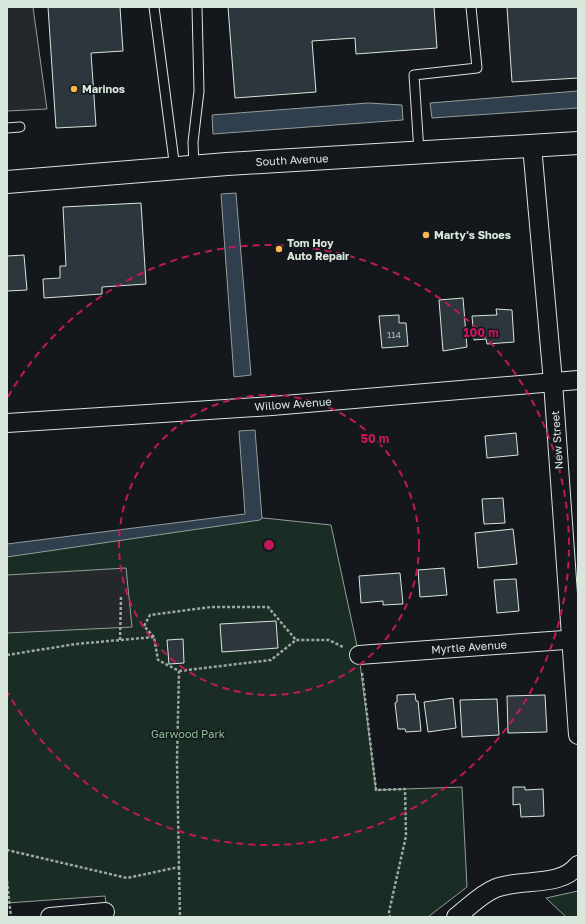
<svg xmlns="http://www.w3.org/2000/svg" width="585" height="924" font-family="'Golos Text',sans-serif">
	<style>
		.green { fill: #1a2d24; stroke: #939e99 }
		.parking { fill: #24282b; stroke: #939e99 }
		.water { fill: #2f3f4d; stroke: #939e99 }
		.building { fill: #2c363c; stroke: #d8e6dc }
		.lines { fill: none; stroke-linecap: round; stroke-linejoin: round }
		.service-casing { stroke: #d8e6dc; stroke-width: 11 }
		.minor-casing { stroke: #d8e6dc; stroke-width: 20 }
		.secondary-casing { stroke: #d8e6dc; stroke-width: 24 }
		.path { stroke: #9da8a2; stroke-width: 2.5; stroke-dasharray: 3 2; stroke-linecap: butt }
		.service { stroke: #14181c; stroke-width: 9 }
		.minor { stroke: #14181c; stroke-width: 18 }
		.secondary { stroke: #14181c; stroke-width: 22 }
		.ring { fill: none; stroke: #c2185b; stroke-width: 2; stroke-dasharray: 7 5 }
		.poi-dot { fill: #ffb74d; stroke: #14181c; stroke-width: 1.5 }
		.labels { text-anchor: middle; stroke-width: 3; stroke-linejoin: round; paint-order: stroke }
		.number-label { font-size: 9px; fill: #adbab4 }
		.poi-label { font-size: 11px; font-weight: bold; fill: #d8e6dc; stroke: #14181c; text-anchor: start }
		.street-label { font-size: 11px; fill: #d8e6dc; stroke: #14181c }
		.park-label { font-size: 11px; fill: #8ac095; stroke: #14181c }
		.centre { fill: #c2185b; stroke: #14181c; stroke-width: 2 }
		.ring-label { font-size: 12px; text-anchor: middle; font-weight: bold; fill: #c2185b; stroke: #14181c; stroke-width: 3; stroke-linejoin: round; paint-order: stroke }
	</style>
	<rect width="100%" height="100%" fill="#14181c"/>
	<!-- green -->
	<g class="green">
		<polygon points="254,517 331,525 359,655 376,790 462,787 467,887 428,917 108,917 105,896 7,903 7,551"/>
		<polygon points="578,891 578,917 566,917 546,898"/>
	</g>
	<!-- parking -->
	<g class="parking">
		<polygon points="7,7 33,7 47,109 7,111"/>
		<polygon points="126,568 132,627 7,633 7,575"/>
	</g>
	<!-- water -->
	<g class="water">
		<polygon points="578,91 578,108 432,118 430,103"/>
		<polygon points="368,103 402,105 403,120 213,134 212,115"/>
		<polygon points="236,193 251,375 234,377 221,194"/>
		<polygon points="255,430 262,518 260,520 7,557 7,544 245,514 239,431"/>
	</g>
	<!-- building -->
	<g class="building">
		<polygon points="48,7 120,7 123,51 91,53 96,126 56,128"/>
		<polygon points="228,7 434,7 437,48 356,54 355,38 312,41 316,92 235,98"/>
		<polygon points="507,7 578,7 578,78 512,82"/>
		<polygon points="141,203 146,284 102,287 102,294 44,298 43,279 60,278 60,266 66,266 63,207"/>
		<polygon points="24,255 27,290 7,291 7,256"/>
		<polygon points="463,298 467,347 443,351 439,300"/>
		<polygon points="496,309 512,310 514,342 487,344 486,339 474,340 472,316 497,315"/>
		<polygon points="399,315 399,323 406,323 408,346 382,348 379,316"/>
		<polygon points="516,433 518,455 487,458 485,436"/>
		<polygon points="503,498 505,523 484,524 482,499"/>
		<polygon points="513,529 517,564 478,568 475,533"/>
		<polygon points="444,568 447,595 420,597 418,570"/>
		<polygon points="400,573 403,604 383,605 383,601 361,603 359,576"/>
		<polygon points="516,579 519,611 497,613 494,580"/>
		<polygon points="276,621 278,648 222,652 220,624"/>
		<polygon points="183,639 184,663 169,664 167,640"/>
		<polygon points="415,694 416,701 418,701 421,731 406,732 405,729 398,729 395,703 397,702 397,695"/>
		<polygon points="545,695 547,732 508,733 507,696"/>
		<polygon points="453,698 456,728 428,732 424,702"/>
		<polygon points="497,699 499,735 462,737 460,700"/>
		<polygon points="513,787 525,787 525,790 543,789 544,816 521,817 520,804 513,805"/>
	</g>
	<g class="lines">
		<defs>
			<g id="service">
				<polyline points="154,7 175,169"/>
				<polyline points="7,128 20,127"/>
				<polyline points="419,152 414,75 477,68 471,7"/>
				<polyline points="194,167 193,142 199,91 197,7"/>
			</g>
			<g id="minor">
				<polyline points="532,146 553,382 578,735"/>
				<polyline points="7,423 272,406 578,380"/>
				<polyline points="359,655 578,639"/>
				<polyline points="50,917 105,912"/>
				<path d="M456,917C469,907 481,894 496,888C522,878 560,888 578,865"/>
			</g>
			<polyline id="secondary" points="7,182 227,164 578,143"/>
		</defs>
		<!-- service casing -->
		<use href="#service" class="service-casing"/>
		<!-- minor casing -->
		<use href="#minor" class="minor-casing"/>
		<!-- secondary casing -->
		<use href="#secondary" class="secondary-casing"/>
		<!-- path -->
		<g class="path">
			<polyline points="154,637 144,626 150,615 211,607 268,607 296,640"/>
			<polyline points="120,640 121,597"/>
			<polyline points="7,655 76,644 154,637 158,660 179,671 177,760 179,867 127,878 7,850"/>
			<polyline points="179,671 271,660 296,640 329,640 343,647"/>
			<polyline points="362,673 376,790 405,789 406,836 389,912 390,917"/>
			<polyline points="179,867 180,917"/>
			<polyline points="7,881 11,917"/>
		</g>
		<!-- service -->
		<use href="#service" class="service"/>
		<!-- minor -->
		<use href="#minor" class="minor"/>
		<!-- secondary -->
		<use href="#secondary" class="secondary"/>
	</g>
	<!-- distance rings -->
	<g class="ring">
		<circle cx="269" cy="545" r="150"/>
		<path d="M8 397A300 300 0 1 1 8 693"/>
	</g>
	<!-- markers -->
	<g class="poi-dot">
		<circle cx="74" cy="89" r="4"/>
		<circle cx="426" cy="235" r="4"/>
		<circle cx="279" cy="249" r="4"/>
	</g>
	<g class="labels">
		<!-- number labels -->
		<g class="number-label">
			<text x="394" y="338">114</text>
		</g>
		<!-- poi labels -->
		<g class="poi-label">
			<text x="82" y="93">Marinos</text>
			<text x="434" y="239">Marty's Shoes</text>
			<text x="287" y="247">Tom Hoy<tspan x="287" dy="13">Auto Repair</tspan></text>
		</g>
		<!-- street labels -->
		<g class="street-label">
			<text transform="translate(292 160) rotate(-3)" y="4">South Avenue</text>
			<text transform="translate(293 404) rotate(-4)" y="4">Willow Avenue</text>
			<text transform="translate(557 440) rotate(-94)" y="4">New Street</text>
			<text transform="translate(469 647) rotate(-4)" y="4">Myrtle Avenue</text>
		</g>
		<!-- park labels -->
		<g class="park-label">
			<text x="188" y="738">Garwood Park</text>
		</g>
	</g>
	<circle cx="269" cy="545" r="6" class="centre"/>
	<g class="ring-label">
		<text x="481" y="337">100 m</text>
		<text x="375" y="443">50 m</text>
	</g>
	<!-- border -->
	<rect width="585" height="924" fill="none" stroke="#d8e6dc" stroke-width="16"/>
</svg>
